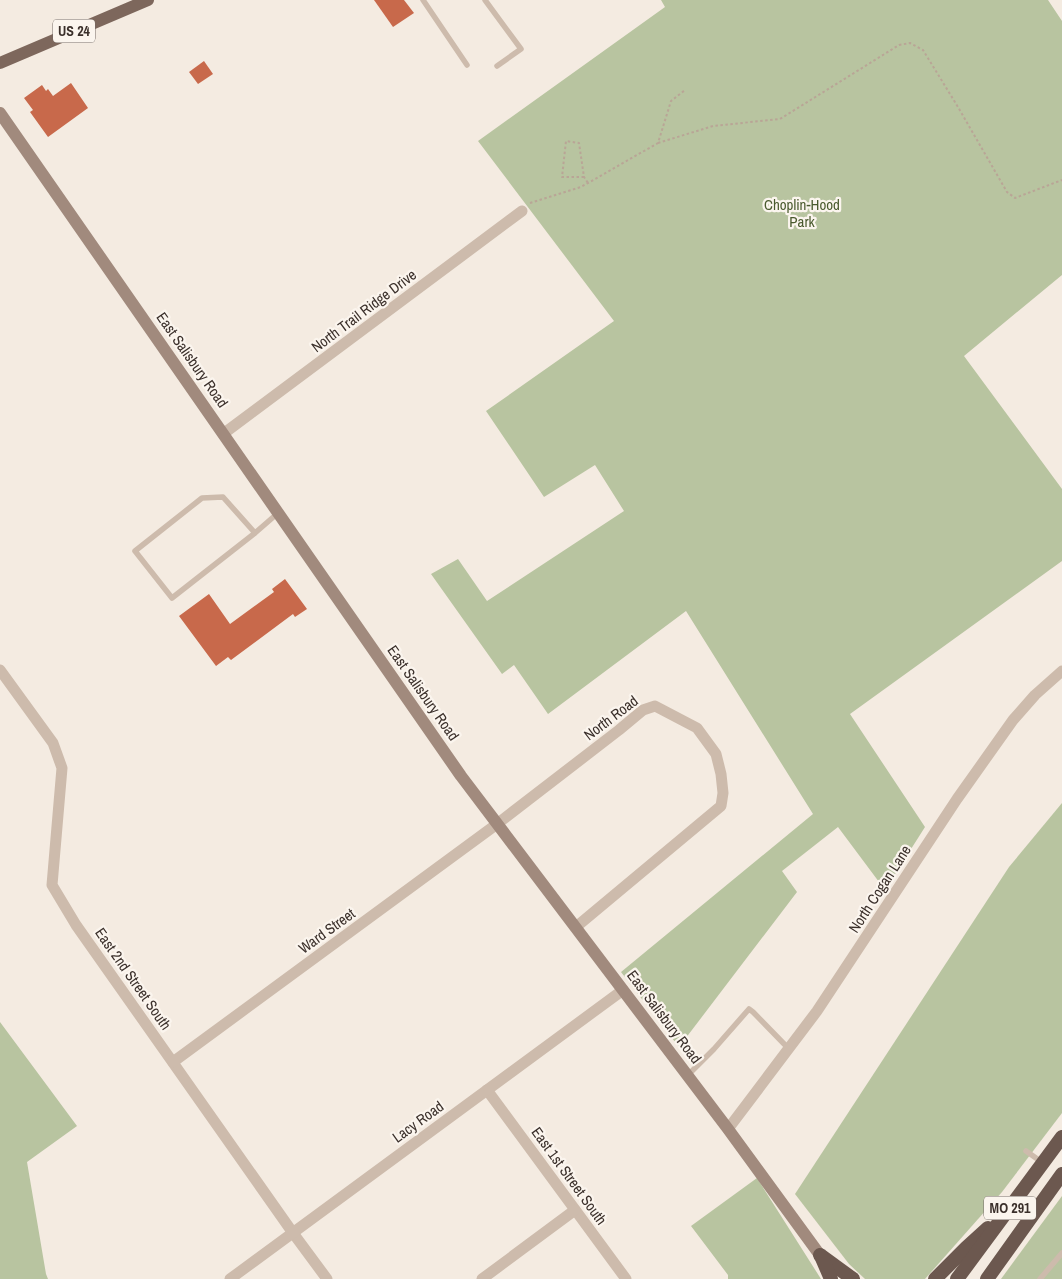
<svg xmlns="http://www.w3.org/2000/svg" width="1062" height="1279" font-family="'Archivo Narrow',sans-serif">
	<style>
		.green { fill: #b8c4a0 }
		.building { fill: #c8694b }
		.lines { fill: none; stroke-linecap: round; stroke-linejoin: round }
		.path { stroke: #b9a596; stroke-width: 2; stroke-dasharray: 2.5 2.5; stroke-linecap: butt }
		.service { stroke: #cdbbac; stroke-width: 5.5 }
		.minor { stroke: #cdbbac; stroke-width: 11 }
		.secondary { stroke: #a18a7d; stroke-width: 12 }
		.primary { stroke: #7d675c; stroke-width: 12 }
		.trunk { stroke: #6c584f; stroke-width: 14 }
		.labels { text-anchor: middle; stroke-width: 4.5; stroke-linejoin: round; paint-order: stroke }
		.shield { fill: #fbf5ee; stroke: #756b66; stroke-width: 1 }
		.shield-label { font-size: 14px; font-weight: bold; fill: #3b302b }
		.park-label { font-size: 15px; fill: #4a5a2e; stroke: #fbf5ee }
		.street-label { font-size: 15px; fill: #3b302b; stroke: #fbf5ee }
	</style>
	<rect width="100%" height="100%" fill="#f4ebe1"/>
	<!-- green -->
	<g class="green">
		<polygon points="661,0 1048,0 1062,21 1062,275 964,356 1062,489 1062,561 850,714 925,827 885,890 838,827 782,871 797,892 679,1047 621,972 813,814 686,611 548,714 514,665 502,674 431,574 458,559 487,601 624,511 595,465 544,497 486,411 614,321 478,141 665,7"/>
		<polygon points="1062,803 1062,1113 1002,1192 925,1279 865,1279 849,1264 795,1194 1009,867"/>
		<polygon points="0,1022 77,1126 27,1162 46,1274 48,1279 0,1279"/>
		<polygon points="757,1178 821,1279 728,1279 728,1275 691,1226"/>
		<polygon points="1062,1196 1062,1279 1001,1279"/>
	</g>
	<!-- building -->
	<g class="building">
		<polygon points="374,0 404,0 414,13 393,27"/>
		<polygon points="204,61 213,74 198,84 189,72"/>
		<polygon points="71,83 88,108 48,137 30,112 33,110 24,98 42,85 46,91 48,89 53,96"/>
		<polygon points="285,579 307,609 295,617 293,614 231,660 228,657 216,666 179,616 209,594 230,624 274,592 272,589"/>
	</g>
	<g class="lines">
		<!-- path -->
		<g class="path">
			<polyline points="658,143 713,126 780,119 899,45 910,43 923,50 958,107 1007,192 1015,198 1062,180"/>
			<polyline points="584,177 562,177 566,141 579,143 584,177 588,183"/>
			<polyline points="530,203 581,187 658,143 671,101 685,90"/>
		</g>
		<!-- service -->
		<g class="service">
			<polyline points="423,0 467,65"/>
			<polyline points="485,0 521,49 497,66"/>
			<polyline points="255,533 172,598 135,551 202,498 223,497 255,533 278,513"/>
			<polyline points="688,1075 714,1049 749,1009 753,1012 789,1049"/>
			<polyline points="1026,1151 1043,1163"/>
			<polyline points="1040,1279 1062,1253"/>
		</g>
		<!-- minor -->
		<g class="minor">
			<polyline points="223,434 522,211"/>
			<polyline points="0,670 53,743 62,768 52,885 76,925 293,1233 327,1279"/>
			<polyline points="173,1062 497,824 619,730 643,710 655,706 697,728 716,754 721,774 723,793 721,806 576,927"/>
			<polyline points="487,1090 626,1279"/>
			<polyline points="728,1129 817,1011 957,799 1013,720 1035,695 1062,671"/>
			<polyline points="230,1279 623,990"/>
			<polyline points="482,1279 575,1210"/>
		</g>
		<!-- secondary -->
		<polyline class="secondary" points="0,113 461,776 728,1129 825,1262"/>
		<!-- primary -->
		<polyline class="primary" points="0,63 148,0"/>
		<!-- trunk -->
		<g class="trunk">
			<polyline points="820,1255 853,1279"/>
			<polyline points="821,1256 831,1279"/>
			<polyline points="935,1279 966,1248 988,1228"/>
			<polyline points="957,1279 1062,1137"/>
			<polyline points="987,1279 1062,1174"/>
		</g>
	</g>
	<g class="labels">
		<!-- shield labels -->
		<g class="shield">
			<rect x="53" y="19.5" width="42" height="23" rx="4"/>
			<rect x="984" y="1196.5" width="52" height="23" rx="4"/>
		</g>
		<g class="shield-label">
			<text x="74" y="36">US 24</text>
			<text x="1010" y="1213">MO 291</text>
		</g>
		<!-- park labels -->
		<g class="park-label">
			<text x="802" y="210">Choplin-Hood<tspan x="802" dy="17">Park</tspan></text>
		</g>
		<!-- street labels -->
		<g class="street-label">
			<text transform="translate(364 311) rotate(-37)" y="5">North Trail Ridge Drive</text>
			<text transform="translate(192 360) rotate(55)" y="5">East Salisbury Road</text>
			<text transform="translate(423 693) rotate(55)" y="5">East Salisbury Road</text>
			<text transform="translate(611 718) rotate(-37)" y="5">North Road</text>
			<text transform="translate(880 889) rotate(-57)" y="5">North Cogan Lane</text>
			<text transform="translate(327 931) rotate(-36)" y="5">Ward Street</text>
			<text transform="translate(133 979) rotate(55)" y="5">East 2nd Street South</text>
			<text transform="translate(664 1017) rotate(53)" y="5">East Salisbury Road</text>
			<text transform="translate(418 1122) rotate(-36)" y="5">Lacy Road</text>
			<text transform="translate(569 1176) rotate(54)" y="5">East 1st Street South</text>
		</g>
	</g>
</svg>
